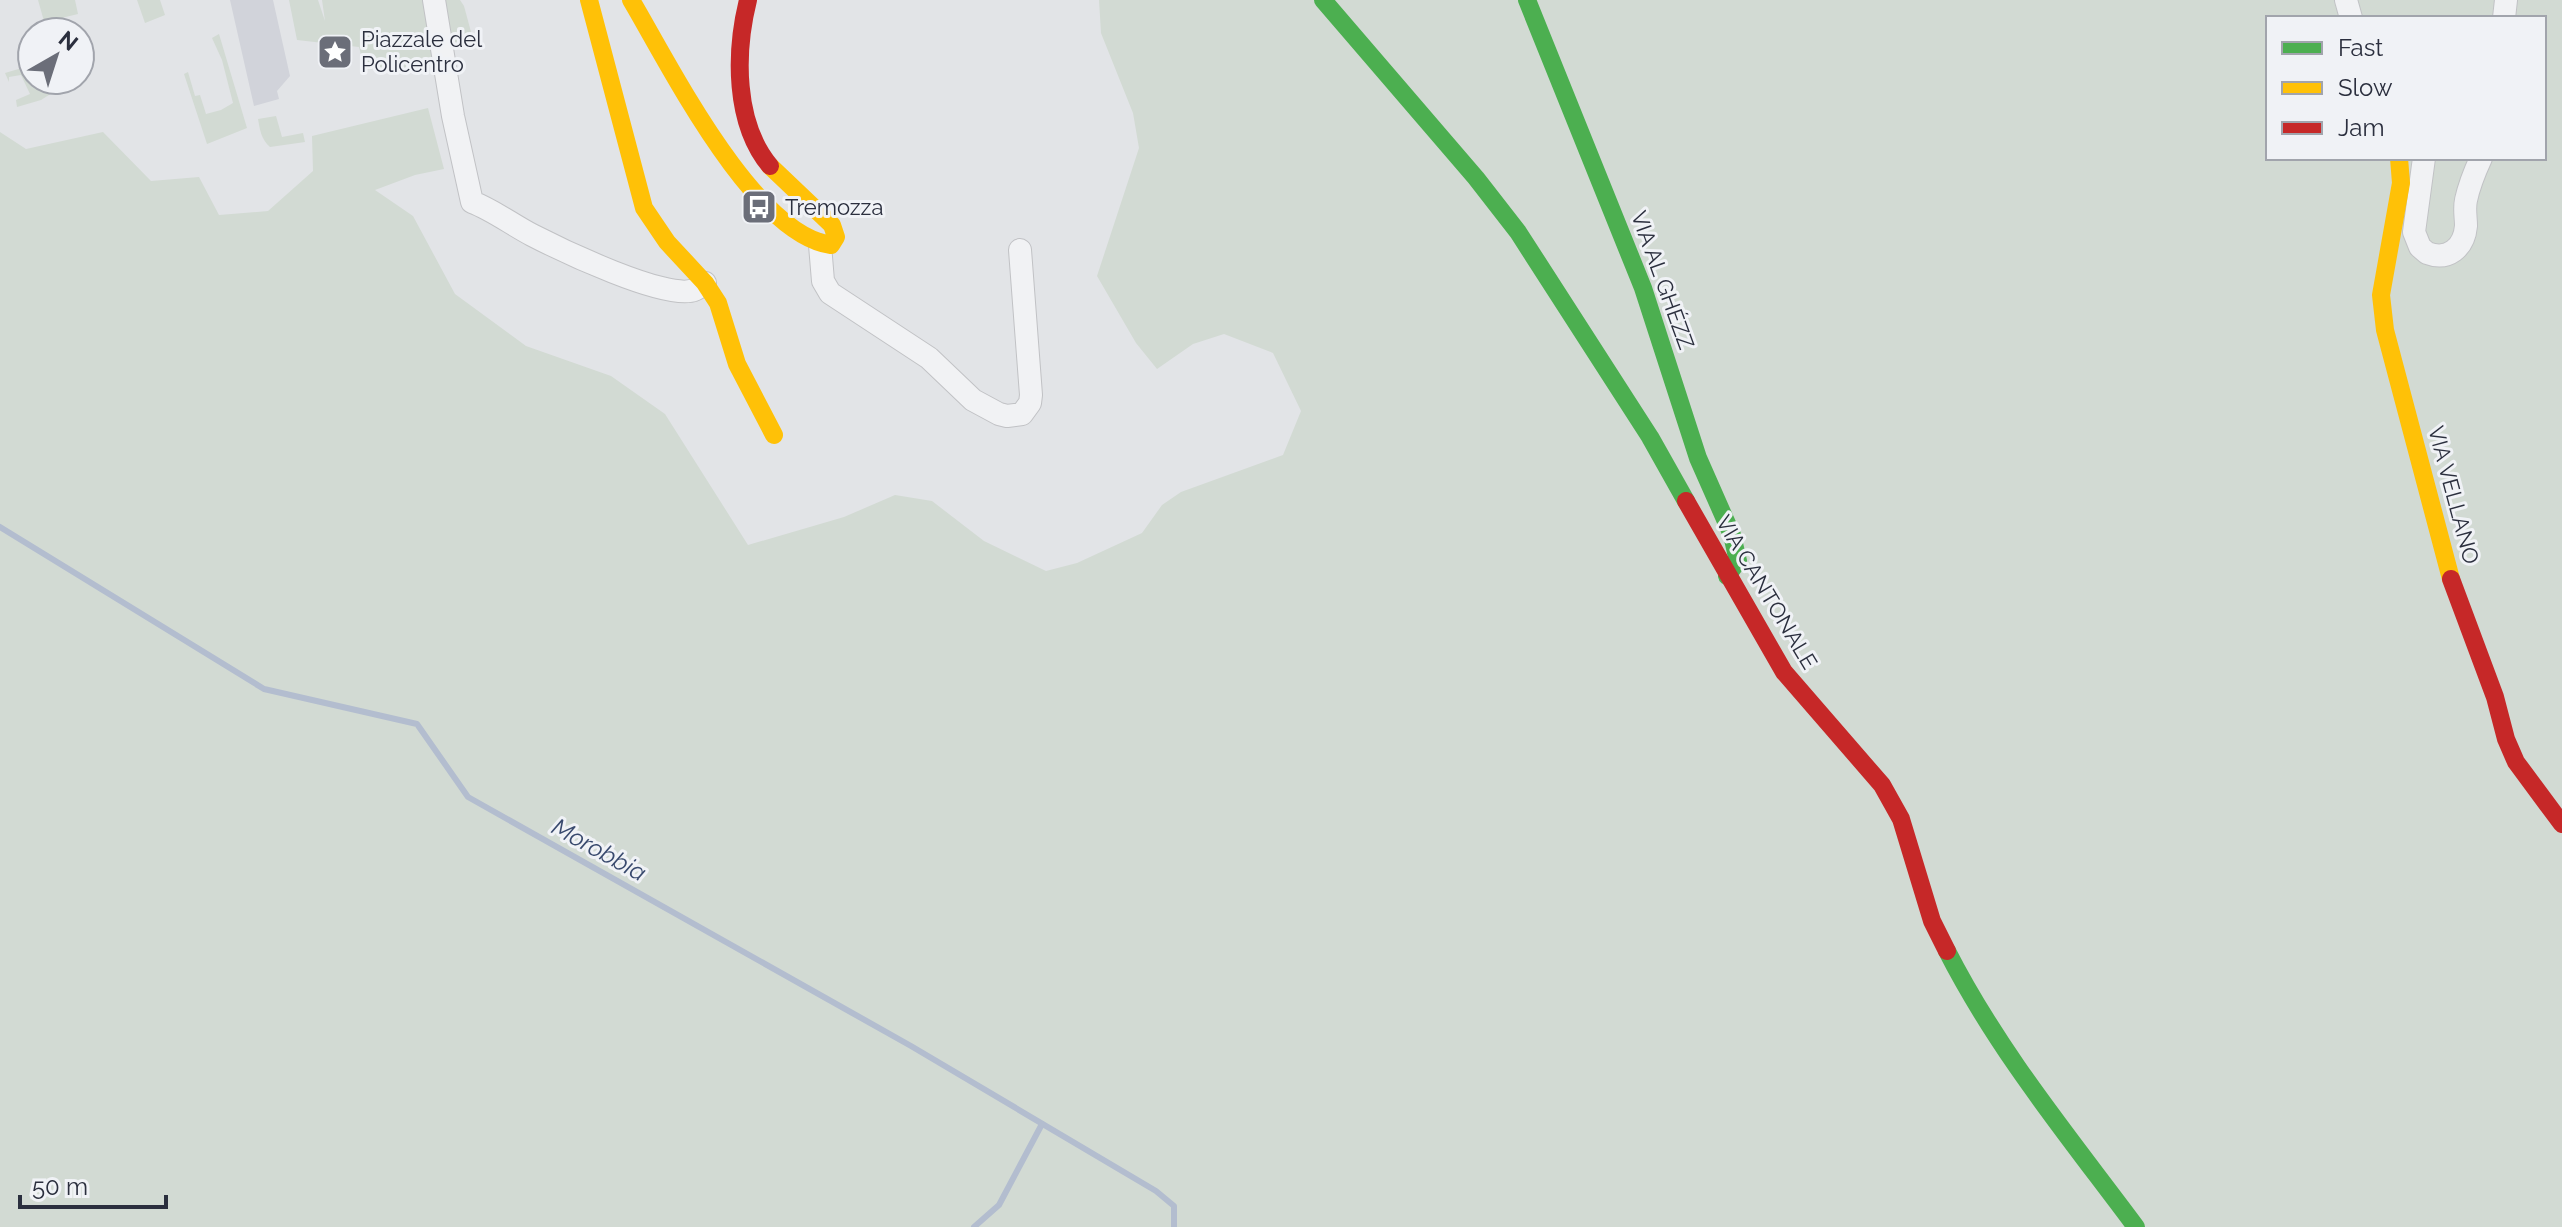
<svg xmlns="http://www.w3.org/2000/svg" width="2562" height="1227" font-family="Raleway,sans-serif">
	<style>
		.built { fill: #d1d3da }
		.green { fill: #d2dad3; fill-rule: evenodd }
		.lines { fill: none; stroke-linecap: round; stroke-linejoin: round }
		.stream { stroke: #b3bdcf; stroke-width: 6 }
		.street-casing { stroke: #c1c2c5; stroke-width: 24 }
		.street { stroke: #f1f2f4; stroke-width: 22 }
		.fast { stroke: #4caf50; stroke-width: 18 }
		.slow { stroke: #ffc107; stroke-width: 18 }
		.jam { stroke: #c62828; stroke-width: 18 }
		.labels { text-anchor: middle; stroke-width: 6; stroke-linejoin: round; paint-order: stroke }
		.poi-label { font-size: 22px; fill: #2b2f3e; stroke: #f0f2f6; text-anchor: start }
		.street-label { font-size: 22px; fill: #2b2f3e; stroke: #f0f2f6 }
		.water-label { font-size: 24px; font-style: italic; fill: #394a6e; stroke: #f0f2f6 }
	</style>
	<rect width="100%" height="100%" fill="#e2e4e7"/>
	<!-- built -->
	<polygon class="built" points="230,0 273,0 290,76 277,91 279,99 254,106"/>
	<!-- green -->
	<g class="green">
		<polygon points="38,0 75,0 78,14 53,20 55,32 47,32"/>
		<polygon points="137,0 160,0 165,15 145,23"/>
		<polygon points="289,0 318,0 325,21 322,0 434,0 443,62 382,72 381,68 365,70 359,47 297,40"/>
		<polygon points="441,0 460,0 464,6 474,43 447,42"/>
		<path d="M1099,0H2562V1227H0V132L26,149L103,132L151,181L199,177L219,215L268,211L313,171L312,136L428,108L444,169L415,175L375,190L413,216L455,294L526,346L611,376L665,414L748,545L844,517L895,495L932,501L984,541L1046,571L1077,563L1142,533L1162,505L1181,492L1283,455L1301,411L1273,353L1224,334L1193,344L1157,369L1136,343L1097,276L1139,148L1133,113L1101,33ZM2268,18H2544V158H2268Z"/>
		<polygon points="219,34 247,128 207,144 184,74 188,72 195,96 200,95 206,114 221,110 233,103 222,60 212,38"/>
		<polygon points="32,65 32,80 49,80 52,93 41,100 17,107 16,100 30,94 21,75 9,77 9,82 5,73"/>
		<path d="M276,116L282,137L303,133L305,142L270,147C261,139 260,130 258,119Z"/>
	</g>
	<g class="lines">
		<!-- stream -->
		<g class="stream">
			<polyline points="0,527 264,689 417,724 468,797 911,1046 1156,1191 1174,1206 1174,1227"/>
			<polyline points="974,1227 999,1205 1042,1124"/>
		</g>
		<defs>
			<g id="street">
				<path d="M434,0L453,116L472,202C493,210 511,224 532,235C559,249 667,301 694,290C698,289 701,286 705,283"/>
				<polyline points="2346,0 2351,18"/>
				<polyline points="2504,18 2506,0"/>
				<path d="M2424,158L2414,232L2420,247L2427,253C2448,261 2464,248 2466,226C2466,217 2464,209 2466,200C2469,186 2475,171 2481,158"/>
				<polyline points="820,245 823,281 830,293 929,358 973,400 999,414 1007,416 1022,414 1030,403 1031,395 1020,250"/>
			</g>
		</defs>
		<!-- street casing -->
		<use href="#street" class="street-casing"/>
		<!-- street -->
		<use href="#street" class="street"/>
		<!-- fast -->
		<g class="fast">
			<polyline points="1323,0 1476,178 1518,232 1650,437 1686,501"/>
			<polyline points="1527,0 1643,288 1698,458 1732,535 1738,561 1727,576"/>
			<path d="M1947,951C1998,1051 2069,1137 2136,1227"/>
		</g>
		<!-- slow -->
		<g class="slow">
			<polyline points="589,0 644,208 667,242 705,283 718,303 737,364 774,435"/>
			<path d="M631,0C669,64 753,234 831,245L836,237L832,225L770,166"/>
			<polyline points="2399,158 2401,183 2381,295 2385,330 2451,579"/>
		</g>
		<!-- jam -->
		<g class="jam">
			<path d="M748,0C735,52 734,123 770,166"/>
			<polyline points="1686,501 1784,672 1882,785 1901,819 1932,921 1947,951"/>
			<polyline points="2451,579 2495,697 2506,739 2516,762 2562,824"/>
		</g>
	</g>
	<!-- icons -->
	<defs>
		<symbol id="sight-square" viewBox="-11 -11 22 22"><rect x="-9" y="-9" width="18" height="18" rx="4" fill="#6b6e79" stroke="#f0f2f6"/><path d="M0-6L1.8-2.2L6-1.7L2.9 1.2L3.7 5.4L0 3.3L-3.7 5.4L-2.9 1.2L-6-1.7L-1.8-2.2Z" fill="#fff"/></symbol>
		<symbol id="bus-square" viewBox="-11 -11 22 22"><rect x="-9" y="-9" width="18" height="18" rx="4" fill="#6b6e79" stroke="#f0f2f6"/><path d="M-5-6H5V4H4V6H2V4H-2V6H-4V4H-5ZM-3.5-4V0h7V-4ZM-3.5 1.2v1.5H-2V1.2ZM2 1.2v1.5H3.5V1.2Z" fill="#fff"/></symbol>
	</defs>
	<g fill-rule="evenodd">
		<use href="#sight-square" x="315" y="32" width="40" height="40"/>
		<use href="#bus-square" x="739" y="187" width="40" height="40"/>
	</g>
	<g class="labels">
		<!-- poi labels -->
		<g class="poi-label">
			<text x="361" y="47">Piazzale del<tspan x="361" dy="25">Policentro</tspan></text>
			<text x="785" y="215">Tremozza</text>
		</g>
		<!-- street labels -->
		<g class="street-label">
			<text transform="translate(1663 280) rotate(70)" y="8">VIA AL GHÉZZ</text>
			<text transform="translate(2454 495) rotate(75)" y="8">VIA VELLANO</text>
			<text transform="translate(1767 592) rotate(59)" y="8">VIA CANTONALE</text>
		</g>
		<!-- water labels -->
		<g class="water-label">
			<text transform="translate(599 850) rotate(29)" y="8">Morobbia</text>
		</g>
	</g>
	<!-- legend -->
	<rect x="2266" y="16" width="280" height="144" fill="#f0f2f6" stroke="#a1a4ac" stroke-width="2"/>
	<rect x="2282" y="42" width="40" height="12" fill="#4caf50" stroke="#a1a4ac" stroke-width="2"/>
	<text x="2338" y="56" font-size="24" fill="#2b2f3e">Fast</text>
	<rect x="2282" y="82" width="40" height="12" fill="#ffc107" stroke="#a1a4ac" stroke-width="2"/>
	<text x="2338" y="96" font-size="24" fill="#2b2f3e">Slow</text>
	<rect x="2282" y="122" width="40" height="12" fill="#c62828" stroke="#a1a4ac" stroke-width="2"/>
	<text x="2338" y="136" font-size="24" fill="#2b2f3e">Jam</text>
	<!-- north arrow -->
	<g transform="translate(56 56) rotate(39)"><circle r="38" fill="#f0f2f6" stroke="#a1a4ac" stroke-width="2"/>
	<path d="M0-6L14 30L0 20L-14 30Z" fill="#6b6e79"/>
	<text y="-12" font-size="22" font-weight="bold" text-anchor="middle" fill="#2b2f3e">N</text>
	</g>
	<!-- scale -->
	<path d="M20 1195v12h146v-12" fill="none" stroke="#2b2f3e" stroke-width="4"/>
	<text x="32" y="1195" font-size="24" fill="#2b2f3e" stroke="#f0f2f6" stroke-width="6" paint-order="stroke">50 m</text>
</svg>
